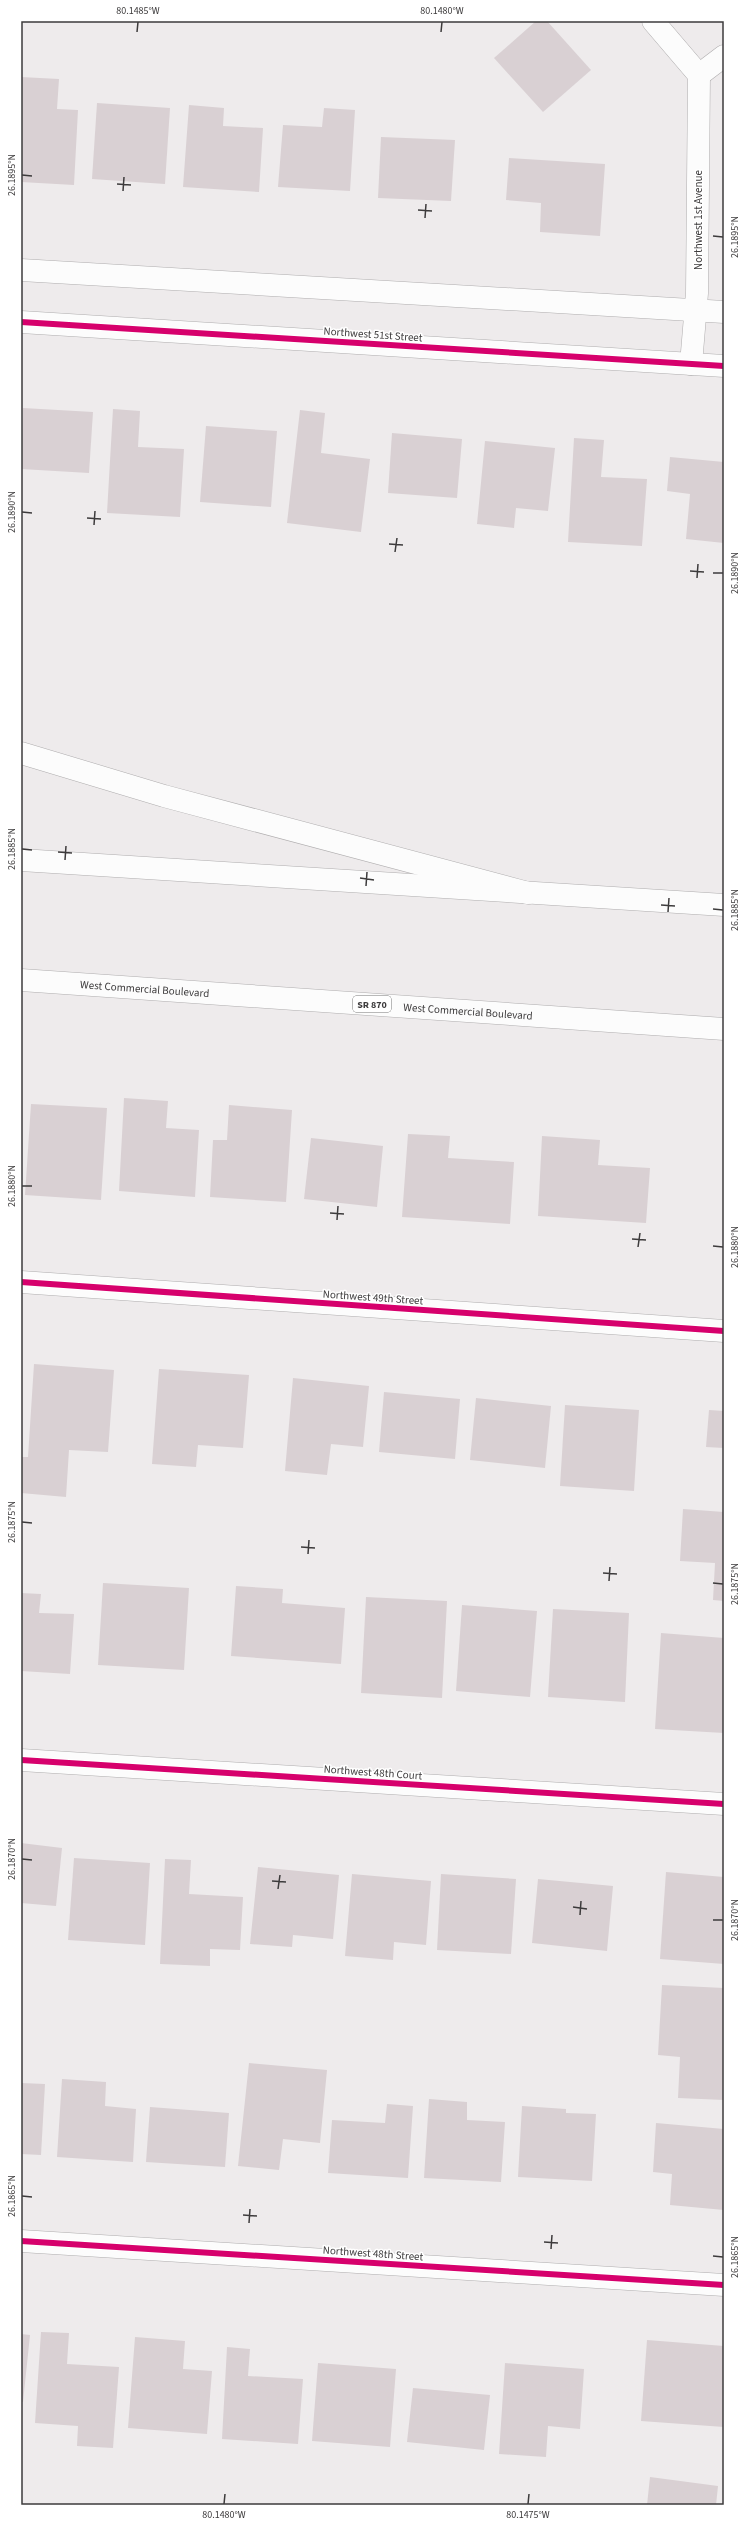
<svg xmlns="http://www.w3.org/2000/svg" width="745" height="2526" font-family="'Source Sans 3',sans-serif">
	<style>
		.building { fill: #d9d0d3 }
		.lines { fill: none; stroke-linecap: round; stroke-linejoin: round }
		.minor-casing { stroke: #afadae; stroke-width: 23 }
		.primary-casing { stroke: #afadae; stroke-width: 23 }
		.motorway-casing { stroke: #afadae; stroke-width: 23 }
		.minor { stroke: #fcfcfc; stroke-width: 22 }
		.primary { stroke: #fcfcfc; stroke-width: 22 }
		.motorway { stroke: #fcfcfc; stroke-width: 22 }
		.cycleway-casing { stroke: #fff; stroke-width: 8 }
		.cycleway { stroke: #d6006c; stroke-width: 6 }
		.ticks { fill: none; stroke: #3d3b3c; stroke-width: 1.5 }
		.labels { text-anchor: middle; stroke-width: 3; stroke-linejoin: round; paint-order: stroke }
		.shield { fill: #fff; stroke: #777676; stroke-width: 1 }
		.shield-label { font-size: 10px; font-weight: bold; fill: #3d3b3c }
		.street-label { font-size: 11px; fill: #3d3b3c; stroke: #fff }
		.neatline { fill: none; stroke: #3d3b3c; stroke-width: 1.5 }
		.ticks-label { font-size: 10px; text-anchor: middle; fill: #3d3b3c }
	</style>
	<rect width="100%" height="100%" fill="#eeebec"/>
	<!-- building -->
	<g class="building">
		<polygon points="536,21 547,21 591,70 543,112 494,58"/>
		<polygon points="21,77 59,79 57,109 78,110 74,185 21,182"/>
		<polygon points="97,103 170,108 165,184 92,179"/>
		<polygon points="189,105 224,108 223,126 263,128 259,192 183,187"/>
		<polygon points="324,108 355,110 350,191 278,187 283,125 322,127"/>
		<polygon points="381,137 455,140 451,201 378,198"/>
		<polygon points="509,158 605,164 600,236 540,232 541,203 506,200"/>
		<polygon points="23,408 93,412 89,473 21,469"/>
		<polygon points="113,409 140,411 138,447 184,449 180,517 107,513"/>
		<polygon points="300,410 325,413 321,453 370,459 361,532 287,523"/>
		<polygon points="206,426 277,431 271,507 200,502"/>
		<polygon points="392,433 462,439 457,498 388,493"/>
		<polygon points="574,438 604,440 601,477 647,479 642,546 568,542"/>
		<polygon points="485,441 555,448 548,511 516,508 514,528 477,524"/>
		<polygon points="670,457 724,462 724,543 686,539 690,494 667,491"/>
		<polygon points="124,1098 168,1101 166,1128 199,1130 195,1197 119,1191"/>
		<polygon points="31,1104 107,1108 101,1200 25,1195"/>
		<polygon points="229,1105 292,1110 286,1202 210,1197 213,1140 227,1140"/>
		<polygon points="408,1134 450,1136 448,1158 514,1162 510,1224 402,1217"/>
		<polygon points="542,1136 600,1140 598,1165 650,1168 646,1223 538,1216"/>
		<polygon points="311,1138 383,1146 377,1207 304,1199"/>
		<polygon points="34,1364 114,1370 108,1452 69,1450 66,1497 21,1493 21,1457 28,1457"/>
		<polygon points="159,1369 249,1375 243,1448 198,1445 196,1467 152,1464"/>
		<polygon points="293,1378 369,1386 363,1447 331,1444 327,1475 285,1471"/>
		<polygon points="384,1392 460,1399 455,1459 379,1452"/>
		<polygon points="476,1398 551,1406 545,1468 470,1460"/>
		<polygon points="565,1405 639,1410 634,1491 560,1486"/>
		<polygon points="709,1410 724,1411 724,1448 706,1447"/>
		<polygon points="683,1509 724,1512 724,1601 713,1600 715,1563 680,1561"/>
		<polygon points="103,1583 189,1588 184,1670 98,1665"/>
		<polygon points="236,1586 283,1589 282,1603 345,1608 341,1664 231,1656"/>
		<polygon points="21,1593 41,1594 39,1613 74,1614 70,1674 21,1671"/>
		<polygon points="366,1597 447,1601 442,1698 361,1693"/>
		<polygon points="462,1605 537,1611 530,1697 456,1691"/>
		<polygon points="553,1609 629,1613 625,1702 548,1697"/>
		<polygon points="661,1633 724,1638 724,1733 655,1729"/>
		<polygon points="21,1843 62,1848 56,1906 21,1903"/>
		<polygon points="74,1858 150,1863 145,1945 68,1940"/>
		<polygon points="165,1859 191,1860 189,1894 243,1897 240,1950 210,1949 210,1966 160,1964"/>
		<polygon points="258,1867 339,1875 333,1939 293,1935 292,1947 250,1944"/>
		<polygon points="666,1872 724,1877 724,1964 660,1959"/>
		<polygon points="352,1874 431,1881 426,1945 394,1942 393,1960 345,1956"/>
		<polygon points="441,1874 516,1879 511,1954 437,1950"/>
		<polygon points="538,1879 613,1886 607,1951 532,1943"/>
		<polygon points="662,1985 724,1988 724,2100 678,2098 680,2057 658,2055"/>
		<polygon points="249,2063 327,2070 320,2143 283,2139 279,2170 238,2166"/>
		<polygon points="62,2079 106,2082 105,2106 136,2109 133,2162 57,2157"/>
		<polygon points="21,2083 45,2084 41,2155 21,2154"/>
		<polygon points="429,2099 467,2102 467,2120 505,2122 501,2182 424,2178"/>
		<polygon points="387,2104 413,2106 408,2178 328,2173 332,2120 385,2123"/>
		<polygon points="522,2106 566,2109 566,2113 596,2114 592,2181 518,2177"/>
		<polygon points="150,2107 229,2113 225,2167 146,2162"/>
		<polygon points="656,2123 724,2129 724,2210 670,2205 672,2174 653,2172"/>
		<polygon points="41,2332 69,2333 67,2364 119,2367 113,2448 77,2446 78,2426 35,2423"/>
		<polygon points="21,2334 30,2335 23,2402 21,2402"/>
		<polygon points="135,2337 185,2341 183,2369 212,2371 207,2434 128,2428"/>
		<polygon points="647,2340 724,2346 724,2427 641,2421"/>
		<polygon points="227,2347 250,2349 248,2376 303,2379 298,2444 222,2439"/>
		<polygon points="318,2363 396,2369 390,2447 312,2441"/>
		<polygon points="505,2363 584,2369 580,2429 548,2426 546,2457 499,2454"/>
		<polygon points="413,2388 490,2395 484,2450 407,2442"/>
		<polygon points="650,2477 718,2486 716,2505 647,2505"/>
	</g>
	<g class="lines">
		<defs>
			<g id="minor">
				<polyline points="653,21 699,75 697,293 691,364"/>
				<polyline points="699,75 724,56"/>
				<polyline points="21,270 724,312"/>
				<polyline points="21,322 724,366"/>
				<polyline points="21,1282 724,1331"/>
				<polyline points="21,1760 724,1804"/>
				<polyline points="21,2241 724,2285"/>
			</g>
			<g id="primary">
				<polyline points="21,860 724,905"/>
				<path id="s1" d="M21,980L724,1029"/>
			</g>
			<polyline id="motorway" points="21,753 164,796 528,893"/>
		</defs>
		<!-- minor casing -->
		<use href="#minor" class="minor-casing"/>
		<!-- primary casing -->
		<use href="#primary" class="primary-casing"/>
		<!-- motorway casing -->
		<use href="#motorway" class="motorway-casing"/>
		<!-- minor -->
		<use href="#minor" class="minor"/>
		<!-- primary -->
		<use href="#primary" class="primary"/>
		<!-- motorway -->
		<use href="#motorway" class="motorway"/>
		<defs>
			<g id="cycleway">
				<polyline points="21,322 724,366"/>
				<polyline points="21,1282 724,1331"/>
				<polyline points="21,1760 724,1804"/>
				<polyline points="21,2241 724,2285"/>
			</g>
		</defs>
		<!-- cycleway casing -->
		<use href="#cycleway" class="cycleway-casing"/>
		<!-- cycleway -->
		<use href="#cycleway" class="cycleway"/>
	</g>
	<!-- ticks -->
	<path class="ticks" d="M137,32L138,22M441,32L442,22M22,175L32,176M117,184L131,185M123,191L124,177M418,210L432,211M425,218L426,204M713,236L723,237M22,512L32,513M87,518L101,519M94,525L95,511M389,544L403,545M395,552L397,538M690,571L704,572M713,573H723M697,578L698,564M22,849L32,850M58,852L72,853M65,860L66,846M360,878L374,880M366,886L367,872M661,905L675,906M713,909L723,910M668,912L669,898M22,1186H32M330,1213L344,1214M337,1220L338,1206M632,1239L646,1240M713,1246L723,1247M638,1247L640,1233M22,1522L32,1523M301,1547L315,1548M308,1554L309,1540M603,1573L617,1574M609,1581L610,1567M713,1583L723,1584M22,1859L32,1860M272,1881L286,1882M278,1889L280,1875M573,1907L587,1909M580,1915L581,1901M713,1920H723M22,2196L32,2197M243,2215L257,2216M249,2223L250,2209M544,2242L558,2243M551,2249L552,2235M713,2256L723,2257M224,2504L225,2494M528,2504L529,2494"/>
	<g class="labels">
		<!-- shield labels -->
		<rect class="shield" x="353" y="996" width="38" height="16" rx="3"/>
		<g class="shield-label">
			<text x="372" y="1008">SR 870</text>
		</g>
		<!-- street labels -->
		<g class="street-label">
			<text transform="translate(698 220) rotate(-90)" y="4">Northwest 1st Avenue</text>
			<text transform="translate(373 334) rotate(4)" y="4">Northwest 51st Street</text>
			<text dy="4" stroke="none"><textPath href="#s1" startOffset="124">West Commercial Boulevard</textPath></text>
			<text dy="4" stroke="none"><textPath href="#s1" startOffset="448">West Commercial Boulevard</textPath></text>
			<text transform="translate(373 1297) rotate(4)" y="4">Northwest 49th Street</text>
			<text transform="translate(373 1772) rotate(4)" y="4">Northwest 48th Court</text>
			<text transform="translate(373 2253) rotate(4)" y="4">Northwest 48th Street</text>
		</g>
	</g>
	<!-- border -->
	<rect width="745" height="2526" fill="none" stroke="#ffffff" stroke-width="44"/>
	<rect x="22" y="22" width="701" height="2482" class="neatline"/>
	<g class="ticks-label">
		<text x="138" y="14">80.1485°W</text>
		<text x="442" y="14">80.1480°W</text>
		<text transform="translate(11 175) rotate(-90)" y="4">26.1895°N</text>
		<text transform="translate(734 237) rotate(-90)" y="4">26.1895°N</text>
		<text transform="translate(11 512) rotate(-90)" y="4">26.1890°N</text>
		<text transform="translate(734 573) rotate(-90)" y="4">26.1890°N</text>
		<text transform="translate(11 849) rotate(-90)" y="4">26.1885°N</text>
		<text transform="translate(734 910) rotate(-90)" y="4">26.1885°N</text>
		<text transform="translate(11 1186) rotate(-90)" y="4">26.1880°N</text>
		<text transform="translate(734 1247) rotate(-90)" y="4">26.1880°N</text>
		<text transform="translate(11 1522) rotate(-90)" y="4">26.1875°N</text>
		<text transform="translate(734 1584) rotate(-90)" y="4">26.1875°N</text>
		<text transform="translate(11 1859) rotate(-90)" y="4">26.1870°N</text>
		<text transform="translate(734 1920) rotate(-90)" y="4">26.1870°N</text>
		<text transform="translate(11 2196) rotate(-90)" y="4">26.1865°N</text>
		<text transform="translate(734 2257) rotate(-90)" y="4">26.1865°N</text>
		<text x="224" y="2518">80.1480°W</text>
		<text x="528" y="2518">80.1475°W</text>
	</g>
</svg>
